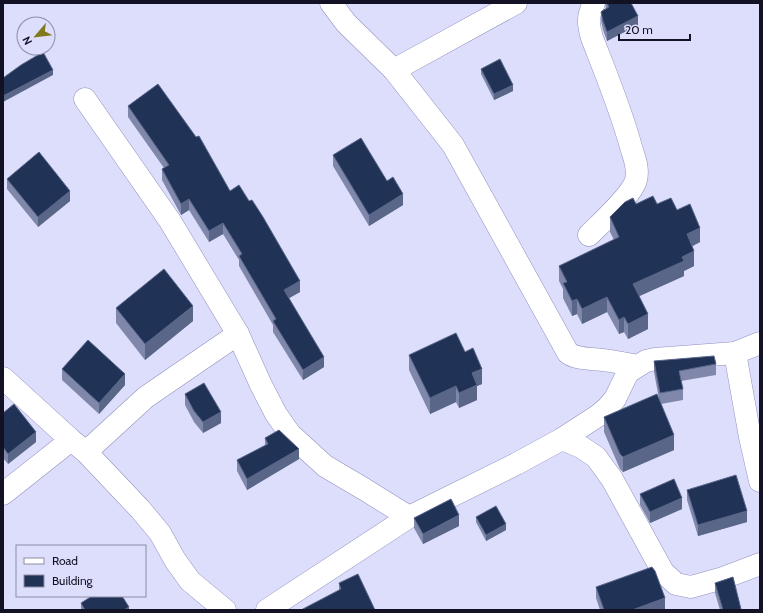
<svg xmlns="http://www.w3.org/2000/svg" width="763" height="613" font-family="Cabin,sans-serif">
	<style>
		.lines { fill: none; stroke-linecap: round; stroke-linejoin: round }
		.street-casing { stroke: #9090bf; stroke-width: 23 }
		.street { stroke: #fff; stroke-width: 22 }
		.wall { fill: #7f88aa }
		.shaded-wall { fill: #596688 }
		.building { fill: #213257; stroke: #596688 }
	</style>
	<rect width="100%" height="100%" fill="#dddefc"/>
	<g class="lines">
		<defs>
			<g id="street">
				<path d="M331,3L346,23L394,70L453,145L568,353C578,360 590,358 602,360C614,361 626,364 637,366"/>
				<polyline points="394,70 516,3"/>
				<polyline points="85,99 170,221 238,334 261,385 276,414 290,434 325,466 364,489 409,517"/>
				<path d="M589,235C601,223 632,195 636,180C639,168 634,157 631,147C621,110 606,74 592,38C588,24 587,17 594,3"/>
				<polyline points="735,353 750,437 760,481"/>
				<polyline points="3,378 71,440 86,452 140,509 160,533 175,560 190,581 225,610"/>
				<polyline points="562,439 581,447 596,457 612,479 663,572 676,584 691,587 723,578 760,564"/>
				<polyline points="86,452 146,397 238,334"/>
				<polyline points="3,494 71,440"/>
				<polyline points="267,610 409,517 516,464 562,439 599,415 607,408 615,399 627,374 630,371 646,361 655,359 735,353 760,343"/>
			</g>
		</defs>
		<!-- street casing -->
		<use href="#street" class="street-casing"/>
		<!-- street -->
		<use href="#street" class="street"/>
	</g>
	<!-- wall -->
	<g class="wall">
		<polygon points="605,3 631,3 638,25 607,41 603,30 601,21 602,11 606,9"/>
		<polygon points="481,69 513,91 494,100 481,74"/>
		<polygon points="128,106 230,191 300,292 289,298 324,367 303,380 273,332 273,325 239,266 239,260 223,234 209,242 189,210 181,215 162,180 162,169 164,168 128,117"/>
		<polygon points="333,155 387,181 403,205 369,226 333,166"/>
		<polygon points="7,179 70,201 38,227 7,189"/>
		<polygon points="636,204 657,204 677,210 700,242 692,246 694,266 684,271 684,276 639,296 648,329 628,339 624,332 619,334 607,312 582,324 577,314 572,316 563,298 563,289 559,281 559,266 614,240 610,232 610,217"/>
		<polygon points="116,308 193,321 145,360 116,323"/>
		<polygon points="465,352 482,384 477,386 477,400 459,408 456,402 430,414 409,370 409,355"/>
		<polygon points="654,361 716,364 716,375 681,381 683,389 683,400 661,404 674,450 623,472 620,469 604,432 604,417 659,399 654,372"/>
		<polygon points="62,369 125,385 99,414 62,380"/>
		<polygon points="185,394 221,423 203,433 194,422 185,405"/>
		<polygon points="3,413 36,442 8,464 3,458"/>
		<polygon points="265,438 299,459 247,490 237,471 237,460 265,445"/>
		<polygon points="687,490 747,522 698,536 687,500"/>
		<polygon points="640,494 682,509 650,523 640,505"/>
		<polygon points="476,517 506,530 486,541 476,522"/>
		<polygon points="414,518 459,526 423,544 414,528"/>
		<polygon points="339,583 375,610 339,591"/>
		<polygon points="715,583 741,610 720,610 715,593"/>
		<polygon points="596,587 665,609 662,610 600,610 596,598"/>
		<polygon points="81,603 129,610 81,610"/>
	</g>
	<!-- shaded-wall -->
	<g class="shaded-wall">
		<polygon points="638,16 638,25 607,41 607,32"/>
		<polygon points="53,70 53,75 3,102 3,96"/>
		<polygon points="513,85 513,91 494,100 494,94"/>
		<polygon points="70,191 70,201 38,227 38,217"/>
		<polygon points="403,194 403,205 369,226 369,215"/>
		<polygon points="189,199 189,210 181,215 181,204"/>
		<polygon points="223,223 223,234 209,242 209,231"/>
		<polygon points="700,228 700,242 687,249 687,234"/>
		<polygon points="694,251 694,266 684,271 684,276 633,299 633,284 682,257"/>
		<polygon points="300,281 300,292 284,301 284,290"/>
		<polygon points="607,297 607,312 582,324 582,309"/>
		<polygon points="577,299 577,314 572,316 572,301"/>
		<polygon points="193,306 193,321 145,360 145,344"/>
		<polygon points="648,314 648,329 628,339 628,324"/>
		<polygon points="624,317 624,332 619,334 619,320"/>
		<polygon points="324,357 324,367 303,380 303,370"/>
		<polygon points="482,369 482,384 477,386 477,400 459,408 459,393 472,373"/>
		<polygon points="125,374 125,385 99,414 99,403"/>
		<polygon points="456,386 456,402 430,414 430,398"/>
		<polygon points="221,412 221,423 203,433 203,422"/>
		<polygon points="36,432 36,442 8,464 8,454"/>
		<polygon points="674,435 674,450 623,472 623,457"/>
		<polygon points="299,449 299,459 247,490 247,479"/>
		<polygon points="682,498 682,509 650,523 650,512"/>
		<polygon points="747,511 747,522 698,536 698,525"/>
		<polygon points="459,515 459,526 423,544 423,534"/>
		<polygon points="506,524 506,530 486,541 486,535"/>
		<polygon points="665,598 665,609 662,610 632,610"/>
		<polygon points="129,607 129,610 124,610"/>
	</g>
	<!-- building -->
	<g class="building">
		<polygon points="607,3 631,3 638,16 607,32 603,21 601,12 602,11 609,7"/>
		<polygon points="43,52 53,70 3,96 3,78 21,65"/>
		<polygon points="500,59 513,85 494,94 481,69"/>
		<polygon points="158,84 196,137 199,136 230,191 239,185 249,201 252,200 263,217 300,281 284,290 324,357 303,370 273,321 276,319 239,256 242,254 223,223 209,231 189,199 181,204 162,169 169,165 128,106"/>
		<polygon points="361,138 387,181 393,177 403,194 369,215 333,155"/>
		<polygon points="39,152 70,191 38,217 7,179"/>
		<polygon points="653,196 657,204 671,198 677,210 690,204 700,228 687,234 694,251 682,257 684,261 633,284 648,314 628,324 624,317 619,320 607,297 582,309 577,299 572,301 563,283 567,282 559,266 619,237 610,217 625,202 633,198 636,204"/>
		<polygon points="164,269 193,306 145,344 116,308"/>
		<polygon points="456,333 465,352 473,348 482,369 472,373 477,385 459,393 456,386 430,398 409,355"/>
		<polygon points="88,340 125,374 99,403 62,369"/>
		<polygon points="714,356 716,364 679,371 683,389 660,393 654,361"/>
		<polygon points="204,383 221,412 203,422 194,411 185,394"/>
		<polygon points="657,394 674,435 623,457 620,454 604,417"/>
		<polygon points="14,404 36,432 8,454 3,447 3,413"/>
		<polygon points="279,430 299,449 247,479 237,460 268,444 265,438"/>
		<polygon points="736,475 747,511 698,525 687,490"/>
		<polygon points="674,479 682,498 650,512 640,494"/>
		<polygon points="451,499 459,515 423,534 414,518"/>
		<polygon points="496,506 506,524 486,535 476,517"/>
		<polygon points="652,567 655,571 665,598 632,610 604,610 596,587"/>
		<polygon points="358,574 375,610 301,610 341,589 339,583"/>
		<polygon points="733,577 741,609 736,610 723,610 715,583"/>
		<polygon points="92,596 122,596 129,607 124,610 85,610 81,603"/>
	</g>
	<!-- border -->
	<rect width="763" height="613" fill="none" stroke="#131224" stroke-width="8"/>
	<!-- legend -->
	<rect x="16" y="545" width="130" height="52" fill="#dddefc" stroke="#8c8ca6"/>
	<rect x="24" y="558" width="20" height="6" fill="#ffffff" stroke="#8c8ca6"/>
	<text x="52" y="565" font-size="12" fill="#131224">Road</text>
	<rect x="24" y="575" width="20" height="12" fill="#213257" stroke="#8c8ca6"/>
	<text x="52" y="585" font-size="12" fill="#131224">Building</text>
	<!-- north arrow -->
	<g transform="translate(36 36) rotate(242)"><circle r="19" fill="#dddefc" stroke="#8c8ca6"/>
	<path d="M0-3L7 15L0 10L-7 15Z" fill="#81791e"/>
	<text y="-6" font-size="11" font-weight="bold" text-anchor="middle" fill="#131224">N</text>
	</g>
	<!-- scale -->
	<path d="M619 34v6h71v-6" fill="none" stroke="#131224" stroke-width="2"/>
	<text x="625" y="34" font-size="12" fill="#131224" stroke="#dddefc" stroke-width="3" paint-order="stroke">20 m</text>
</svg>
